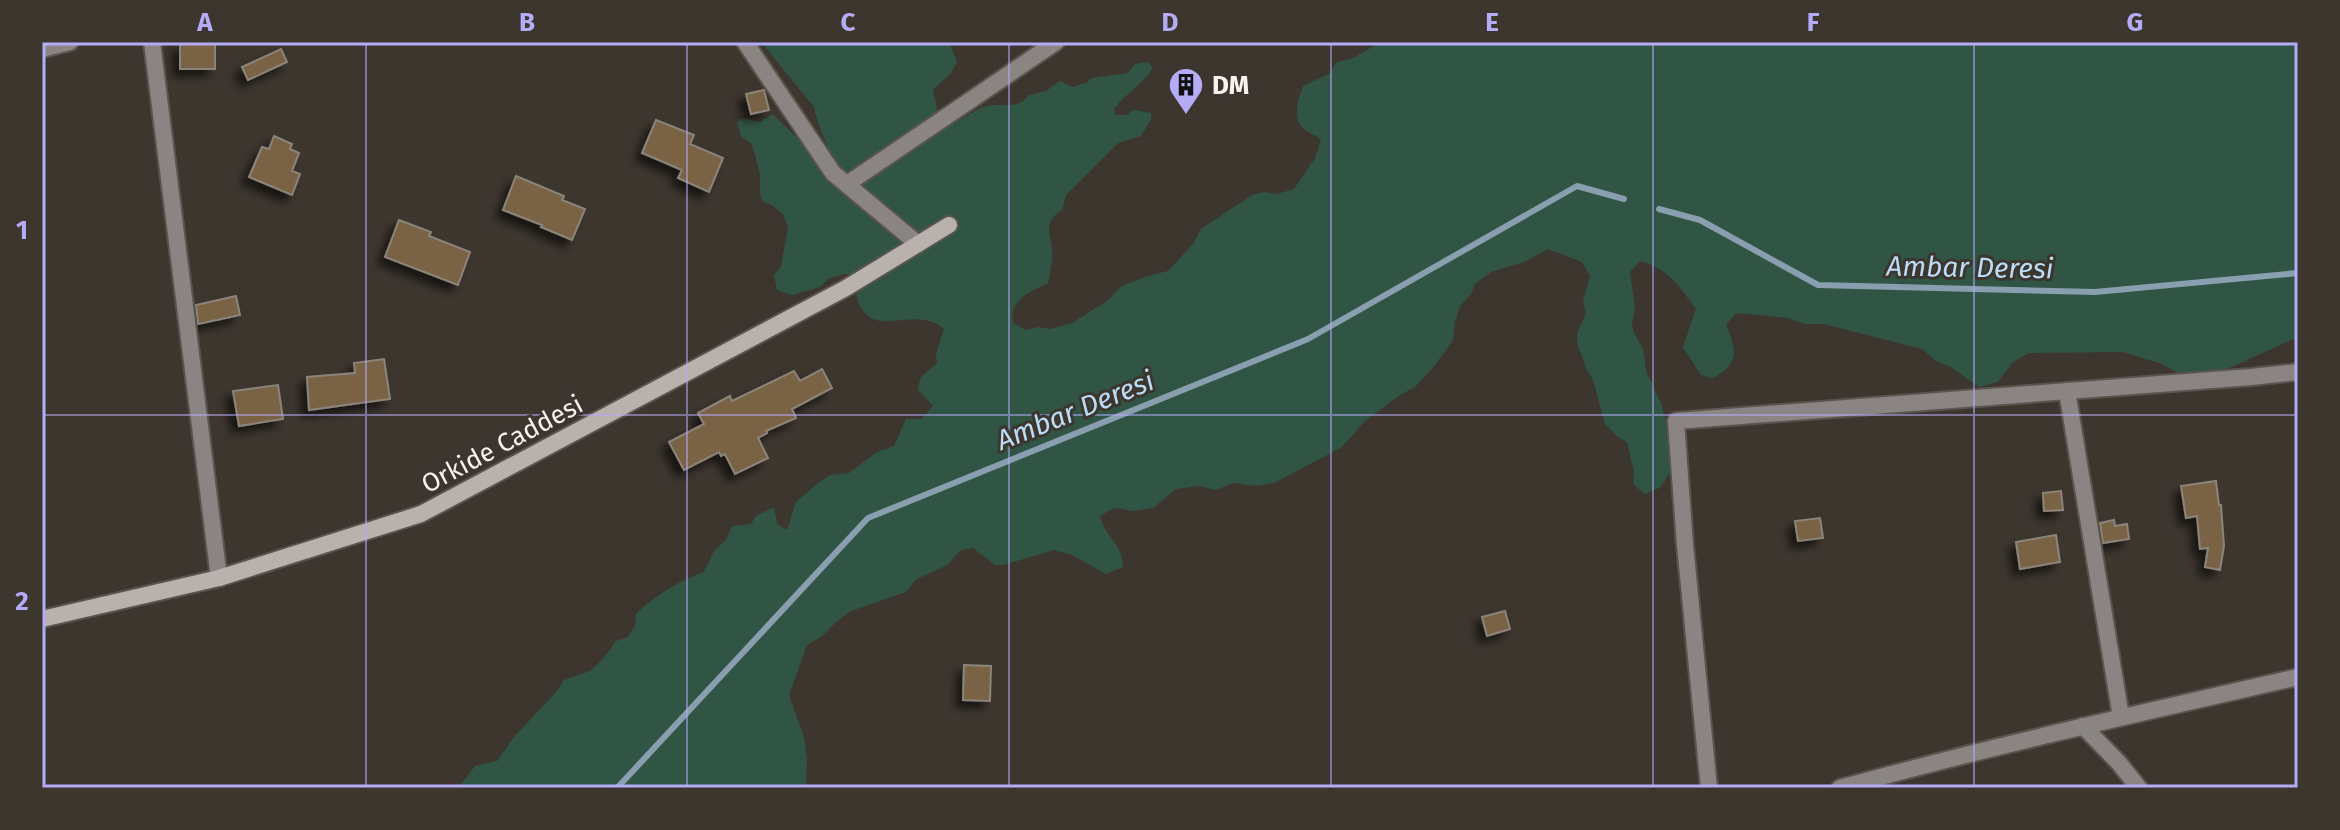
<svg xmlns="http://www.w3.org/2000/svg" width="2340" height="830" font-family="'Fira Sans',sans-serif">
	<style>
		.green { fill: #305545 }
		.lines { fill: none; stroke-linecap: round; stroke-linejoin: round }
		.stream { stroke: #899eae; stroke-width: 6 }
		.building { fill: #7a6344; stroke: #8b847b; stroke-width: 2; filter: url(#shadow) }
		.street-casing { stroke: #5b544e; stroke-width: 20 }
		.secondary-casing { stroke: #5b544e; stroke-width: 20 }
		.street { stroke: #8a8582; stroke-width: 16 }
		.secondary { stroke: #b9b1ad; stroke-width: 16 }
		.grid { fill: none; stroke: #b5acf8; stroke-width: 2; stroke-opacity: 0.55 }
		.labels { text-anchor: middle; stroke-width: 6; stroke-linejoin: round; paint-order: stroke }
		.poi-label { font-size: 26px; font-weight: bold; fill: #f8f3ee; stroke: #3d362f; text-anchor: start }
		.street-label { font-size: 26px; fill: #f8f3ee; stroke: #3d362f }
		.water-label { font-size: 28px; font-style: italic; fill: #badcf5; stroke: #3d362f }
		.neatline { fill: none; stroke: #b5acf8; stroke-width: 3 }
		.grid-label { font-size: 26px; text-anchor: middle; font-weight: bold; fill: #b5acf8 }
	</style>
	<defs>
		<filter id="shadow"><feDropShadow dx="-7" dy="7" stdDeviation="4" flood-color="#0009"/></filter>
	</defs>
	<rect width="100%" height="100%" fill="#3d362f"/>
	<!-- green -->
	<path class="green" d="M761,42H949L957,62L951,73L933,90L937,110L945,121C967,121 964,115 981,108C1000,100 1015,113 1029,95L1046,91L1060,81L1073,87L1086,83L1092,78L1128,73L1135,64L1148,62L1153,68C1143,84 1125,94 1114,109L1115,115H1126L1134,110L1151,113V119L1141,136L1118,143L1066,195L1062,210C1042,222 1051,233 1052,250C1053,261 1050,273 1048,283C1030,292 1008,300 1013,323L1026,330L1038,327L1051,329L1072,323L1107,301L1122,286L1151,275L1168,271L1194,243L1201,229L1252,195L1264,192L1277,194L1294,189L1315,158L1321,140C1315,134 1310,134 1304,129C1292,120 1298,98 1303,86L1329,74L1337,62L1351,59L1381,42H2298V337L2218,373L2184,376L2159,363L2123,352L2028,353L2012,363L1998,382L1979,387L1951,367L1936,361L1922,349L1824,324H1806L1788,318L1736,313L1726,325C1737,350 1740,363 1713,378L1701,375L1683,347L1696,309C1679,286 1669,269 1640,261L1630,272L1635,309L1632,322L1633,331L1643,349L1646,371L1661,404L1672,443L1669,474L1661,487L1645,494L1633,484L1634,472L1627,442L1618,437L1605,424L1593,380L1586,368L1577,342V334L1586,313L1583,301L1590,276L1582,262L1548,249L1524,262L1491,272L1475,284L1471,294L1460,306L1455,321L1453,340L1432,369L1415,387L1400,395L1365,421L1342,447L1274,483L1255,486L1233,483L1216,490L1199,486L1176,489L1153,508L1133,511L1114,508L1100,516C1105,538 1122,541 1123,567L1106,574L1072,555L1054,550L1003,565H995L973,548L961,550L947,565L915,580L906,592L851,611L837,621L822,636L807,645L789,695L804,737L807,759L806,788H458L475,766L497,761L514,737L556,692L564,680L590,671L603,659L616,641L628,637L635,626L636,614C653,597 680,580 704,572L714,551L726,540L732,526L751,524L756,516L774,507L777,524L787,530L796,502L818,483L830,475L849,473L877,452L894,446L906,419H921L933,406L918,390L920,378L937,363L936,354L944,329C913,302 870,346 856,295L861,287V274H844L828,279L820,287L792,295L777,290L774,275L781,267L788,227L783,214L773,206L762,201L760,192V174L752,144L741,136L737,122L744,118L760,122L773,114L794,135L828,148L818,123L814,107Z"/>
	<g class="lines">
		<!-- stream -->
		<g class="stream">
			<polyline points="1659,209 1700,220 1818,285 2095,292 2298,273"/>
			<polyline points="617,788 868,518 1308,339 1577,186 1624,199"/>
		</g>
	</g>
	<!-- building -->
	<g class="building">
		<polygon points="215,43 215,69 180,69 180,44"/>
		<polygon points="281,49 287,62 248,80 242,67"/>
		<polygon points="764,90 769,110 751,114 746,94"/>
		<polygon points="656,120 694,135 690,144 723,158 709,192 678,178 682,170 642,153"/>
		<polygon points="274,136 292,144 290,149 299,153 292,171 300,174 292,195 249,177 262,147 269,149"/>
		<polygon points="516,176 564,196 562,200 585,209 572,240 541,227 542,225 503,210"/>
		<polygon points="399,220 431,232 429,236 470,252 458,285 385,257"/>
		<polygon points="236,296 240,315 198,324 196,305"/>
		<polygon points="384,359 390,399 309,410 307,377 355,373 354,363"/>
		<polygon points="822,369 832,388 792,409 796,418 766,431 767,433 758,438 768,458 735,474 725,454 721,456 719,452 684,470 669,442 704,424 698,413 730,396 732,401 794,371 800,381"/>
		<polygon points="278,385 283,419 239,426 233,391"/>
		<polygon points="2216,481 2219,505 2221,505 2224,546 2220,570 2205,567 2208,548 2200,549 2197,516 2186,518 2181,486"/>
		<polygon points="2061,491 2063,510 2044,511 2043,493"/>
		<polygon points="1820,518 1823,538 1798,541 1795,521"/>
		<polygon points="2114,520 2115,526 2127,524 2129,539 2103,543 2100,523"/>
		<polygon points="2056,535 2060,562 2020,569 2016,542"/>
		<polygon points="1505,611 1510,629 1487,636 1482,617"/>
		<polygon points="964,665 991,666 990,701 963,700"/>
	</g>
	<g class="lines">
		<defs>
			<g id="street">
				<polyline points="152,42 219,578"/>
				<polyline points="745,42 833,173 918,244"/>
				<polyline points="42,49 70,42"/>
				<polyline points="847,184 1056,42"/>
				<polyline points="2067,391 2120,711"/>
				<polyline points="2083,726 2119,763 2139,788"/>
				<polyline points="1709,788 1685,545 1676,421 2251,377 2298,372"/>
				<path d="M1840,788C1992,746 2145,712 2298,677"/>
			</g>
			<polyline id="secondary" points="42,619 219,578 421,514 846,288 949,225"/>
		</defs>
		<!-- street casing -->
		<use href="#street" class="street-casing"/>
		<!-- secondary casing -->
		<use href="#secondary" class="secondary-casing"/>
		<!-- street -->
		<use href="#street" class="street"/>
		<!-- secondary -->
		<use href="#secondary" class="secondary"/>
	</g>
	<!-- grid -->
	<path class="grid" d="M366,42V788M687,42V788M1009,42V788M1331,42V788M1653,42V788M1974,42V788M42,415H2298"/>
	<!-- icons -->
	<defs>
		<symbol id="building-pin" viewBox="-11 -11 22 30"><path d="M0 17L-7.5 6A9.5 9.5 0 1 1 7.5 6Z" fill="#b5acf8" stroke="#3d362f"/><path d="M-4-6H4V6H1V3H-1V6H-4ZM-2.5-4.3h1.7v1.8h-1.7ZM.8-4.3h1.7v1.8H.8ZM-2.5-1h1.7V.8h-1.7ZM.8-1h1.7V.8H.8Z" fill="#111"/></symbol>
	</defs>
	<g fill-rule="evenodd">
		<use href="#building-pin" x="1166" y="65" width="40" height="54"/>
	</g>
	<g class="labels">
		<!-- poi labels -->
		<g class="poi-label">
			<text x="1212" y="94">DM</text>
		</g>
		<!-- street labels -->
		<g class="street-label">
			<text transform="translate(502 444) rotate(-28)" y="9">Orkide Caddesi</text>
		</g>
		<!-- water labels -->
		<g class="water-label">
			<text transform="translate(1970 267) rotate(1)" y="10">Ambar Deresi</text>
			<text transform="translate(1075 410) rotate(-22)" y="10">Ambar Deresi</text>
		</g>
	</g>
	<!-- border -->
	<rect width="2340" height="830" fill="none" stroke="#3d362f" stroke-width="88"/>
	<rect x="44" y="44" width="2252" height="742" class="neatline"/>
	<g class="grid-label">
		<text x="205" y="31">A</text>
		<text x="527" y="31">B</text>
		<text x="848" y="31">C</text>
		<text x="1170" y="31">D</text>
		<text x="1492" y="31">E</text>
		<text x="1813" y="31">F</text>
		<text x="2135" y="31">G</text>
		<text x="22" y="239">1</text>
		<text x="22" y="610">2</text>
	</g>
</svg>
